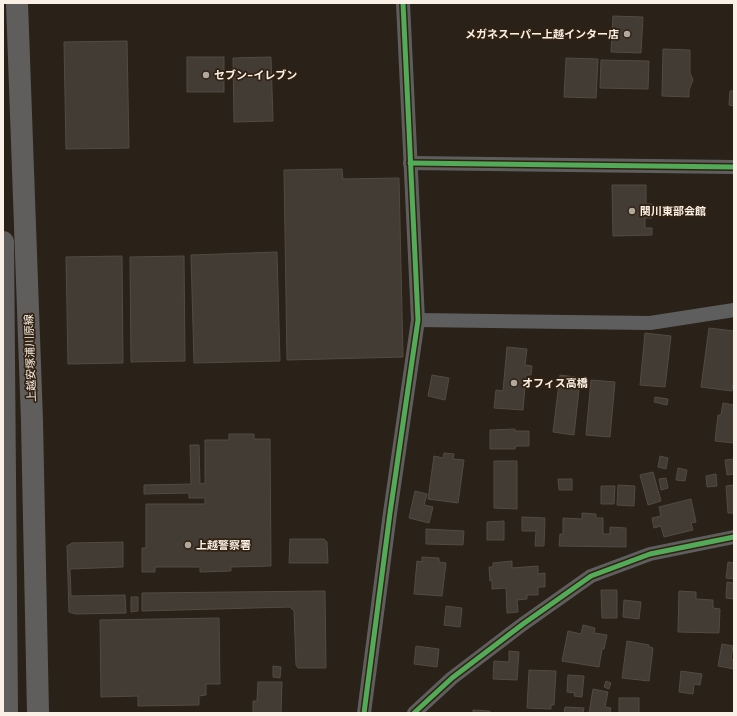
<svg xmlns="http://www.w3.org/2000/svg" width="737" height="716" font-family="'DM Sans','Noto Sans JP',sans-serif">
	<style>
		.building { fill: #433c35; stroke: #524a43 }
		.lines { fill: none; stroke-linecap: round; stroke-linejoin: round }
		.minor { stroke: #5f5e5f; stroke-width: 14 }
		.primary { stroke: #605e5d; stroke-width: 22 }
		.cycleway-casing { stroke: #312212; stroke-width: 8 }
		.cycleway { stroke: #51ab58; stroke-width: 5 }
		.poi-dot { fill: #b2a89e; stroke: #312212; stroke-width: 1.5 }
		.labels { text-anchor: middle; stroke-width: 3.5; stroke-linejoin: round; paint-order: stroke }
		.poi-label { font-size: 11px; font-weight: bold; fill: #fbf0e6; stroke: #312212; text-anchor: start }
		.street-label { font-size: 11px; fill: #fbf0e6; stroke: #312212 }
	</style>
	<rect width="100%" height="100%" fill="#2a2219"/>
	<!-- building -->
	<g class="building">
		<polygon points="613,16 643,17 641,53 611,52"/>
		<polygon points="127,41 129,148 66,149 64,42"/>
		<polygon points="663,49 690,50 690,73 693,80 689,90 689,97 662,96"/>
		<rect x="187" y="57" width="37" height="35"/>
		<polygon points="271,57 273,121 234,122 233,58"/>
		<polygon points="566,58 598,59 596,98 564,97"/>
		<polygon points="601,60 649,61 648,89 600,88"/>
		<polygon points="730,91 734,91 734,106 729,105"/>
		<polygon points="342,169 343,179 399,178 403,357 287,360 284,170"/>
		<polygon points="612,185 646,185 646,204 652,204 652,218 645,218 645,228 652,228 652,235 613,236"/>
		<polygon points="277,252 280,361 194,363 191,255"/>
		<polygon points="122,256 123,363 68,364 66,257"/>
		<polygon points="184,256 185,361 131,362 130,257"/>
		<polygon points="709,328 734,331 734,377 732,391 701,387"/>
		<polygon points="645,333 671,336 665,387 640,385"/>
		<polygon points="507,347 527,349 525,365 532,366 531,375 526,375 523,410 494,408 496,390 503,391"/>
		<polygon points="432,375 449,378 445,400 428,396"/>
		<polygon points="560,375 575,377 574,380 580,381 574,435 553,432"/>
		<polygon points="591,380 615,382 610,437 586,435"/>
		<polygon points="655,397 668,399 667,405 654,402"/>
		<polygon points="723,403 734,405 734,443 715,441 718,415 721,415"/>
		<polygon points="515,429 515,431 529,431 529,446 516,446 515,449 490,449 490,430"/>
		<polygon points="229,434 254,434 254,439 270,439 271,566 231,567 231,571 200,572 200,567 155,567 155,572 142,572 142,548 146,548 146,504 205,504 205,498 189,498 189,493 144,494 144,485 191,484 190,445 199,445 200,484 205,483 205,440 229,440"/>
		<polygon points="444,453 454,454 453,459 464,460 458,503 428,499 434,456 443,458"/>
		<polygon points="660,456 668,458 666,469 658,467"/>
		<polygon points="734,459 734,474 727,475 725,460"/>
		<polygon points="494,461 517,461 517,509 494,508"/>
		<polygon points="678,468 687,470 685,481 676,480"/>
		<polygon points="653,472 661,501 648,505 640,475"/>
		<polygon points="716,474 717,486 707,487 706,476"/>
		<polygon points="666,478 668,488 661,490 659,479"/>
		<polygon points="558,479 572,479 572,490 559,490"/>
		<polygon points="618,485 635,486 634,506 617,505"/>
		<polygon points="734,485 734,513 728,513 726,486"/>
		<polygon points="601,486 615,486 614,504 601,504"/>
		<polygon points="415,491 427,494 424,505 433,507 429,523 409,518"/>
		<polygon points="691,499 696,522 691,523 693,530 664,537 661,526 654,528 652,518 661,516 659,507"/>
		<polygon points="582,513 596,514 596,518 603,518 603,534 610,534 610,527 626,528 626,547 559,546 560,534 563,534 563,518 582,519"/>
		<polygon points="522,517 545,518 544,546 535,546 536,531 522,531"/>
		<polygon points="504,521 504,540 487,540 487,522"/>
		<polygon points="426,529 464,531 463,545 426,544"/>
		<polygon points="290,539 324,539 327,542 328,563 289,563"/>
		<polygon points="123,542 123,567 70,569 71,596 125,595 126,613 76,614 69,612 67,546 72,543"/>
		<polygon points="422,557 439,558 439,562 446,563 442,596 414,594 417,561 422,562"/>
		<polygon points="512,561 512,568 538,566 538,574 545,573 545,587 538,587 538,595 527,595 527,599 517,600 518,612 507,613 506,588 492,589 492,580 490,581 489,567 493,567 493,563"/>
		<polygon points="728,562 734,563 734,579 726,578"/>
		<polygon points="727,582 734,583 734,599 726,598"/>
		<polygon points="601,590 617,590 617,618 602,618"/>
		<polygon points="325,591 326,668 298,668 296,665 294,611 290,607 142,611 142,593"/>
		<polygon points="679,591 696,592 696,599 713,600 713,608 720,609 719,633 678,632"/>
		<polygon points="131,597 138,597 138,611 131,612"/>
		<polygon points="624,600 641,602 639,619 623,617"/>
		<polygon points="446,606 462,608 460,627 444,625"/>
		<polygon points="219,618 220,684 206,684 206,695 199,696 199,705 138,706 138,696 101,697 100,620"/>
		<polygon points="583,625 595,628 594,633 607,635 604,649 602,649 599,667 562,661 568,631 581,634"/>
		<polygon points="627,641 649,645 649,647 653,648 649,681 622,678"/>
		<polygon points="722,644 733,646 731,659 734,660 734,669 718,666"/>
		<polygon points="416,646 439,649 437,667 414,664"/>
		<polygon points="509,651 519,652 517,680 493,679 494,661 509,662"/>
		<polygon points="273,666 281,667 280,678 273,677"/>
		<polygon points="529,670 556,671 554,705 551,705 551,709 527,708"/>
		<polygon points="681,671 702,674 700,685 694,684 693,694 679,692"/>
		<polygon points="568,675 584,676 582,697 574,696 575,693 567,692"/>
		<polygon points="606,681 611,683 609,689 604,687"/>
		<polygon points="258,682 282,682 281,713 253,713 253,701 257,701"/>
		<polygon points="593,689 608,692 605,707 611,708 610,713 589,713"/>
		<rect x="619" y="698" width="20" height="15"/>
		<polygon points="565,707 584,708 583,713 564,713"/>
		<polygon points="473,710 490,711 490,713 473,713"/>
	</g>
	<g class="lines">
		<!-- minor -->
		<g class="minor">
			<polyline points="410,163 734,167"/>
			<polyline points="418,320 650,323 734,310"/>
			<polyline points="364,713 390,513 418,320 403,3"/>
			<polyline points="414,713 452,678 523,624 591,576 650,554 734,537"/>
		</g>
		<!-- primary -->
		<g class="primary">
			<polyline points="17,3 32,421 38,713"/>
			<polyline points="3,242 7,713"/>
		</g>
		<defs>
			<g id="cycleway">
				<polyline points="410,163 734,167"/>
				<polyline points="364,713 390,513 418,320 403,3"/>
				<polyline points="414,713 452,678 523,624 591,576 650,554 734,537"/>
			</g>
		</defs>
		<!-- cycleway casing -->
		<use href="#cycleway" class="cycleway-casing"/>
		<!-- cycleway -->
		<use href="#cycleway" class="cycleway"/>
	</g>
	<!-- markers -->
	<g class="poi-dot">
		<circle cx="627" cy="34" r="4"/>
		<circle cx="206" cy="75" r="4"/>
		<circle cx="632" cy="211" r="4"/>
		<circle cx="514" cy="383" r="4"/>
		<circle cx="188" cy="545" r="4"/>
	</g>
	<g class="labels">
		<!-- poi labels -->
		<g class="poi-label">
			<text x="619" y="38" text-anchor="end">メガネスーパー上越インター店</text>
			<text x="214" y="79">セブン-イレブン</text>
			<text x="640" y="215">関川東部会館</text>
			<text x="522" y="387">オフィス高橋</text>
			<text x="196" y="549">上越警察署</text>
		</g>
		<!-- street labels -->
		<g class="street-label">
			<text transform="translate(30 358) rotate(-92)" y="4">上越安塚浦川原線</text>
		</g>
	</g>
	<!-- border -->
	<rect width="737" height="716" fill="none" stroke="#fbf0e6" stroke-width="8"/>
</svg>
